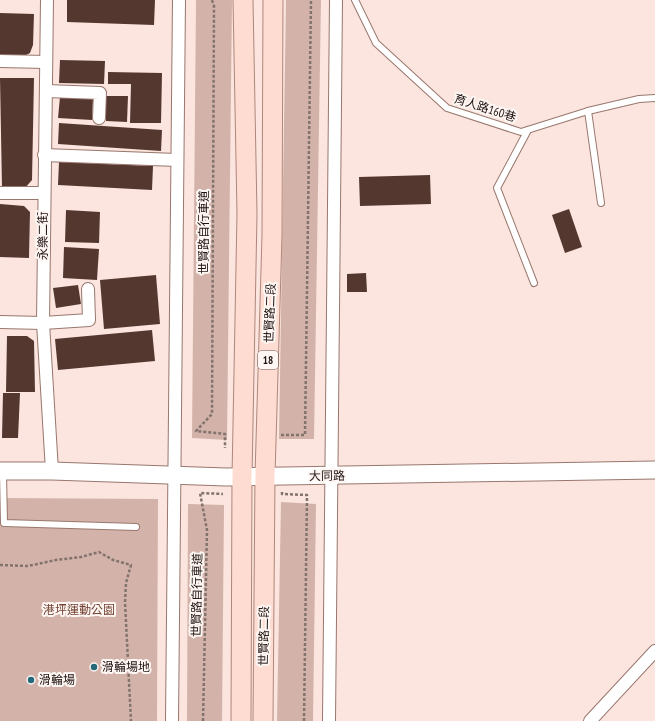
<svg xmlns="http://www.w3.org/2000/svg" width="655" height="721" font-family="'PT Sans Narrow','Noto Sans TC',sans-serif">
	<style>
		.green { fill: #d3b3a9 }
		.building { fill: #54372f }
		.lines { fill: none; stroke-linecap: round; stroke-linejoin: round }
		.lane-casing { stroke: #98776d; stroke-width: 8 }
		.street-casing { stroke: #98776d; stroke-width: 14 }
		.secondary-casing { stroke: #98776d; stroke-width: 19 }
		.primary-casing { stroke: #af867a; stroke-width: 21 }
		.path { stroke: #83736d; stroke-width: 2.5; stroke-dasharray: 3 2; stroke-linecap: butt }
		.lane { stroke: #fff; stroke-width: 6 }
		.street { stroke: #fff; stroke-width: 12 }
		.secondary { stroke: #fff; stroke-width: 17 }
		.primary { stroke: #fedcd1; stroke-width: 19 }
		.poi-dot { fill: #246879; stroke: #fdf6f3; stroke-width: 1.5 }
		.labels { text-anchor: middle; stroke-width: 4; stroke-linejoin: round; paint-order: stroke }
		.shield { fill: #fdf6f3; stroke: #625753; stroke-width: 1 }
		.shield-label { font-size: 11px; font-weight: bold; fill: #1f130f }
		.street-label { font-size: 12px; fill: #1f130f; stroke: #fdf6f3 }
		.park-label { font-size: 12px; fill: #734233; stroke: #fdf6f3 }
		.poi-label { font-size: 12px; fill: #1f130f; stroke: #fdf6f3; text-anchor: start }
	</style>
	<rect width="100%" height="100%" fill="#fbe5de"/>
	<!-- green -->
	<g class="green">
		<polygon points="196,0 232,0 227,440 192,438"/>
		<polygon points="286,0 321,0 314,439 279,439"/>
		<polygon points="0,498 158,499 157,721 0,721"/>
		<polygon points="281,502 316,504 313,721 277,721"/>
		<polygon points="188,504 224,505 222,721 187,721"/>
	</g>
	<!-- building -->
	<g class="building">
		<polygon points="67,0 155,0 154,25 67,22"/>
		<polygon points="0,13 34,14 33,45 30,53 24,56 0,56"/>
		<polygon points="60,60 105,61 104,84 59,83"/>
		<polygon points="108,72 162,73 161,123 130,123 131,84 108,84"/>
		<polygon points="0,78 34,78 32,180 25,188 2,188"/>
		<polygon points="106,96 128,96 127,122 106,121"/>
		<polygon points="60,97 93,99 92,120 58,118"/>
		<polygon points="59,123 162,130 161,151 58,144"/>
		<polygon points="59,162 153,166 152,190 58,185"/>
		<polygon points="430,175 431,204 360,206 359,177"/>
		<polygon points="0,204 24,206 30,212 29,258 0,257"/>
		<polygon points="569,209 582,247 565,253 552,215"/>
		<polygon points="66,210 100,212 99,243 65,242"/>
		<polygon points="64,247 99,249 97,280 63,278"/>
		<polygon points="366,273 367,292 347,292 347,274"/>
		<polygon points="156,275 160,324 104,329 100,280"/>
		<polygon points="78,285 81,304 56,308 53,288"/>
		<polygon points="152,330 155,361 58,370 55,339"/>
		<polygon points="7,336 27,336 34,341 35,392 6,392"/>
		<polygon points="3,393 20,393 18,438 2,438"/>
	</g>
	<g class="lines">
		<defs>
			<g id="lane">
				<polyline points="355,0 376,43 447,108 521,132 588,111 639,99 655,98"/>
				<polyline points="588,111 601,203"/>
				<polyline points="528,130 497,188 534,283"/>
				<polyline points="3,472 4,523 136,527"/>
			</g>
			<g id="street">
				<polyline points="47,0 43,323 52,471"/>
				<polyline points="0,61 46,62"/>
				<polyline points="46,91 100,93 99,118"/>
				<polyline points="44,155 177,160"/>
				<polyline points="0,193 44,193"/>
				<polyline points="0,322 43,323 89,320 88,289"/>
				<polyline points="172,721 179,0"/>
				<polyline points="329,721 336,0"/>
				<polyline points="590,721 655,651"/>
			</g>
			<polyline id="secondary" points="0,471 52,471 226,477 655,470"/>
			<g id="primary">
				<polyline points="241,721 242,477 247,214 243,0"/>
				<polyline points="263,721 265,476 272,235 273,0"/>
			</g>
		</defs>
		<!-- lane casing -->
		<use href="#lane" class="lane-casing"/>
		<!-- street casing -->
		<use href="#street" class="street-casing"/>
		<!-- secondary casing -->
		<use href="#secondary" class="secondary-casing"/>
		<!-- primary casing -->
		<use href="#primary" class="primary-casing"/>
		<!-- path -->
		<g class="path">
			<polyline points="212,0 214,6 212,414 196,431 225,434 225,448"/>
			<polyline points="281,435 305,435 311,0"/>
			<polyline points="282,492 282,494 307,495 304,721"/>
			<polyline points="0,565 28,566 56,560 81,557 99,552 113,560 131,565 126,583 125,602 131,721"/>
			<polyline points="203,721 207,530 200,493 223,494"/>
		</g>
		<!-- lane -->
		<use href="#lane" class="lane"/>
		<!-- street -->
		<use href="#street" class="street"/>
		<!-- secondary -->
		<use href="#secondary" class="secondary"/>
		<!-- primary -->
		<use href="#primary" class="primary"/>
	</g>
	<!-- markers -->
	<g class="poi-dot">
		<circle cx="94" cy="667" r="4"/>
		<circle cx="31" cy="680" r="4"/>
	</g>
	<g class="labels">
		<!-- shield labels -->
		<rect class="shield" x="258" y="351" width="20" height="18" rx="3"/>
		<g class="shield-label">
			<text x="268" y="364">18</text>
		</g>
		<!-- street labels -->
		<g class="street-label">
			<text transform="translate(485 108) rotate(18)" y="4">育人路160巷</text>
			<text transform="translate(204 232) rotate(-90)" y="4">世賢路自行車道</text>
			<text transform="translate(43 236) rotate(-90)" y="4">永樂二街</text>
			<text transform="translate(270 313) rotate(-88)" y="4">世賢路二段</text>
			<text transform="translate(327 476) rotate(-1)" y="4">大同路</text>
			<text transform="translate(197 595) rotate(-89)" y="4">世賢路自行車道</text>
			<text transform="translate(264 636) rotate(-89)" y="4">世賢路二段</text>
		</g>
		<!-- park labels -->
		<g class="park-label">
			<text x="79" y="614">港坪運動公園</text>
		</g>
		<!-- poi labels -->
		<g class="poi-label">
			<text x="102" y="671">滑輪場地</text>
			<text x="39" y="684">滑輪場</text>
		</g>
	</g>
</svg>
